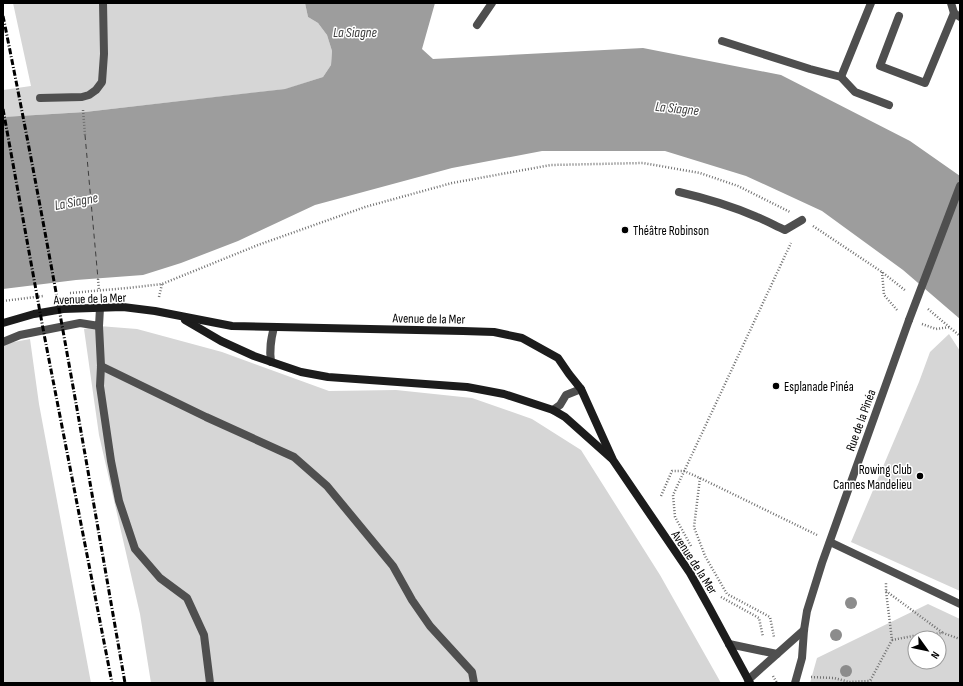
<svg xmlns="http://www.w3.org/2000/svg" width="963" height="686" font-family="'Sofia Sans Condensed',sans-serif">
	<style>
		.green { fill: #d6d6d6; fill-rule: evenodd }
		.water { fill: #9d9d9d }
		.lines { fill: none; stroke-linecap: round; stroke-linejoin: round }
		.ferry { stroke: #3e3e3e; stroke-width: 1; stroke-dasharray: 5 4; stroke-linecap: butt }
		.path { stroke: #717171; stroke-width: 2.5; stroke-dasharray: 1 2; stroke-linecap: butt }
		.lane { stroke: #4f4f4f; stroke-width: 8 }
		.street { stroke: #4f4f4f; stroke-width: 8 }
		.secondary { stroke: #1c1c1c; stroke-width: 8 }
		.rail { stroke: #000; stroke-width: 3; stroke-dasharray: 6 2 1 2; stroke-linecap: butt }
		.street-bridge { stroke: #4f4f4f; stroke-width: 8 }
		.tree { fill: #8c8c8c }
		.poi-dot { fill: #000; stroke: #fff; stroke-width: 1.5 }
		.labels { text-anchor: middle; stroke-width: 3; stroke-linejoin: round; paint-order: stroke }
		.poi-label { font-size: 13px; fill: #000; stroke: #fff; text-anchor: start }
		.street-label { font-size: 13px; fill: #000; stroke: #fff }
		.water-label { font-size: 14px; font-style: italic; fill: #3e3e3e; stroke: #fff }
	</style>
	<rect width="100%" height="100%" fill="#fff"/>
	<!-- green -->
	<g class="green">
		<polygon points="13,3 305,3 308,17 318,23 327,35 332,51 331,65 323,77 286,89 85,112 3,117 3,90 31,86"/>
		<polygon points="99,326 137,329 222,352 329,391 396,390 472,398 532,419 581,450 660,575 721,683 151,683 140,614 99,435 84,329"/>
		<polygon points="949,334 960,351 960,591 851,542 919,382 930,352"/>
		<polygon points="30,339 39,404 91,683 3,683 3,344"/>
		<path d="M928,604L960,619V683H810L817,658ZM915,638H939V662H915Z"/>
	</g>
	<!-- water -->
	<polygon class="water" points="305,3 435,3 422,49 433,59 643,48 781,75 910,141 960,176 960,319 903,270 822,211 746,176 665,151 542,151 452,168 315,205 238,241 181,263 143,275 76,280 3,289 3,117 85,112 285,89 323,77 331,65 332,51 327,35 318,23 308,17"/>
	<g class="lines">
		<!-- ferry -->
		<polyline class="ferry" points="85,135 98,279"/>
		<!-- path -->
		<g class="path">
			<polyline points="83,110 85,135"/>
			<polyline points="813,226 882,272 906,291"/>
			<polyline points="882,272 884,295 897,310"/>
			<polyline points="98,279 99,290"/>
			<polyline points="70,293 128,288 162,284 258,245 365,207 452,183 551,165 643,163 700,173 738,186 790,212"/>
			<polyline points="159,297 162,284"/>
			<polyline points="3,301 43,296"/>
			<polyline points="928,309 960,336"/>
			<polyline points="922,324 936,329 950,327"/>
			<polyline points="700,478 694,527 705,556 727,594 770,617 774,637"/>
			<polyline points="661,496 672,471 684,471 700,478 817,535"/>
			<polyline points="691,546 675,517 673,495 791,243"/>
			<polyline points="886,591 943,633"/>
			<polyline points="721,597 759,618 763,637"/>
			<polyline points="892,640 913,636 943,633 960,639"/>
			<polyline points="773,676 777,683"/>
			<polyline points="811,677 834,678 849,682 870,681"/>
			<polyline points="871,683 870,681 892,640 886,591 886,583"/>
		</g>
		<!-- lane -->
		<g class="lane">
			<polyline points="951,3 954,13"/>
			<polyline points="899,16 880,66 925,83 954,13 960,17"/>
			<polyline points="477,25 492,3"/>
			<polyline points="722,41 810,69 841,77 855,92 889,105"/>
			<polyline points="841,77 871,3"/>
			<polyline points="40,98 82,97 89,95 96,90 102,82 104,54 103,3"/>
			<path d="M679,192C705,198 732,206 757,217C767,221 776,226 785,230L802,220"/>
			<polyline points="99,326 101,366 100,386 111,461 119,501 135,549 160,578 187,598 204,635 210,683"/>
			<polyline points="3,342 20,335 80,323 99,326 100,308"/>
			<path d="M271,362C269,349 271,339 274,327"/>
			<polyline points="101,366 206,417 294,457 327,486 393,566 412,600 430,626 472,672 474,683"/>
			<polyline points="553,410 560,405 566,395 581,389"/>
			<polyline points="830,542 960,604"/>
		</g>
		<!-- street -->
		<g class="street">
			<polyline points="729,644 777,654 804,630"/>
			<polyline points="748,680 777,654"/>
			<polyline points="795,683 802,658 804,630 807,611 822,563 909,320"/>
		</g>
		<!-- secondary -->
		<g class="secondary">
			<polyline points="185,320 221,341 254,356 301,372 328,377 467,387 504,394 553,410 565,417 611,458"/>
			<polyline points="3,323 34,314 63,309 123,307 155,311 232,326 463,331 494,332 522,338 558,358 569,374 581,389 613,460 690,573 709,607 750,683"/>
		</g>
		<!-- rail -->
		<g class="rail">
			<path d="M3,16C48,237 86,460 125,683"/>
			<polyline points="3,109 44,334 112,683"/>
		</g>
		<!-- street-bridge -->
		<polyline class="street-bridge" points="909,320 960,186"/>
	</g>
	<!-- trees -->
	<g class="tree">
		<circle cx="851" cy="603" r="6"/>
		<circle cx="836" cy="635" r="6"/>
		<circle cx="846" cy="671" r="6"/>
	</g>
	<!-- markers -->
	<g class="poi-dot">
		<circle cx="625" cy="230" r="4"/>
		<circle cx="776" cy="386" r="4"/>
		<circle cx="920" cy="476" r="4"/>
	</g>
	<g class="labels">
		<!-- poi labels -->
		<g class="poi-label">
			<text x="633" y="235">Théâtre Robinson</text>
			<text x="784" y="391">Esplanade Pinéa</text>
			<text x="912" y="474" text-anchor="end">Rowing Club<tspan x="912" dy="15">Cannes Mandelieu</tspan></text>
		</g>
		<!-- street labels -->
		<g class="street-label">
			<text transform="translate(90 298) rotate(-2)" y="5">Avenue de la Mer</text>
			<text transform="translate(429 318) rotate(1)" y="5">Avenue de la Mer</text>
			<text transform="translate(860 420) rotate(-70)" y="5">Rue de la Pinéa</text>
			<text transform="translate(695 562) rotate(57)" y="5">Avenue de la Mer</text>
		</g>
		<!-- water labels -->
		<g class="water-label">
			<text x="355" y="37">La Siagne</text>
			<text transform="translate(677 108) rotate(6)" y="5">La Siagne</text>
			<text transform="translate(76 201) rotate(-11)" y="5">La Siagne</text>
		</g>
	</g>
	<!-- border -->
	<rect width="963" height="686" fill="none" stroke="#000000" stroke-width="8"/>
	<!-- north arrow -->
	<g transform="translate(927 650) rotate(123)"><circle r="19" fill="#ffffff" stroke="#999999"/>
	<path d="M0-3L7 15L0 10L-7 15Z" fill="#000000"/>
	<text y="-6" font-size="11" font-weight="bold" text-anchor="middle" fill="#000000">N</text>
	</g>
</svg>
